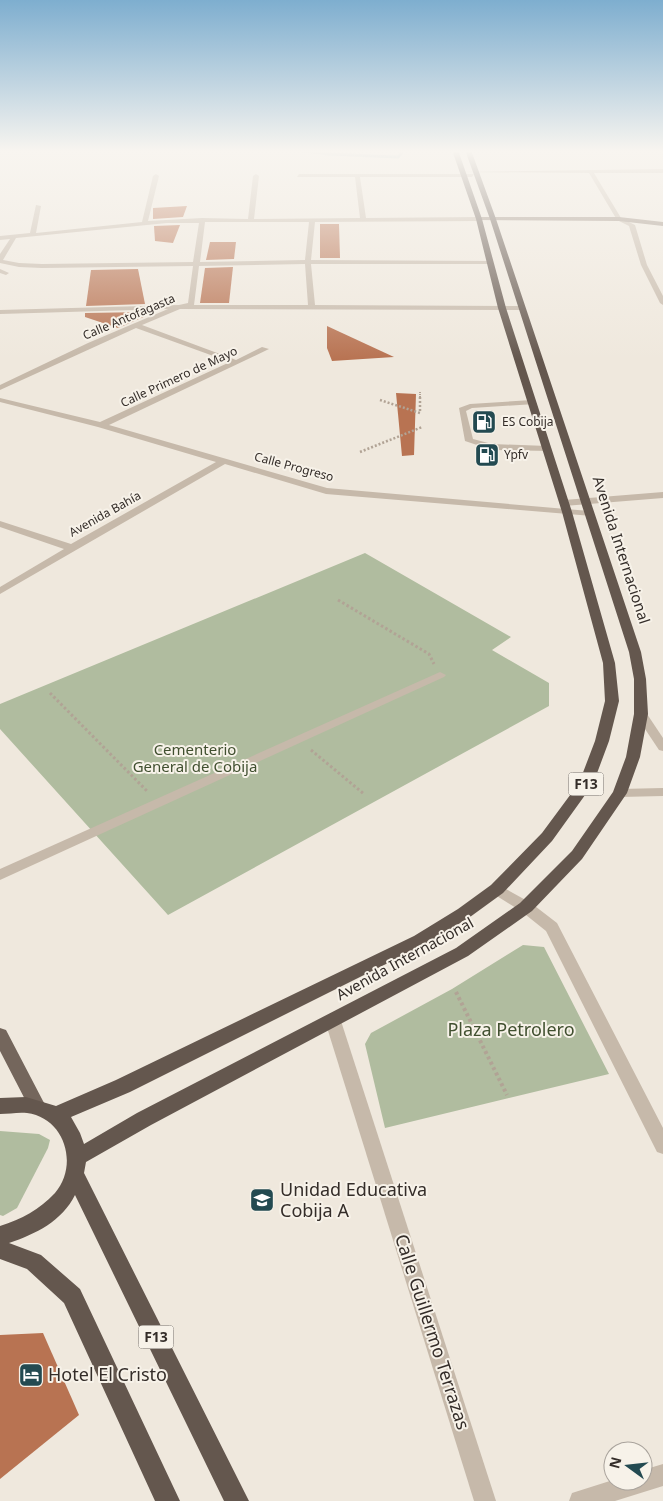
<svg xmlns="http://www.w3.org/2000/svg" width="663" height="1501" font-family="'Noto Sans',sans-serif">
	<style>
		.green { fill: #b0bc9f }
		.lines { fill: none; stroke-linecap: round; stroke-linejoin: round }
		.stream { stroke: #7fa4a9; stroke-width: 3 }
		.building { fill: #b87352 }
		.path-far3 { stroke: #b1a395; stroke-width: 2; stroke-dasharray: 1 1; stroke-linecap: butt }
		.path-far2 { stroke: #b1a395; stroke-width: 2.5; stroke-dasharray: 2 2; stroke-linecap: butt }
		.path-far1 { stroke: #b1a395; stroke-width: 3; stroke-dasharray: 2.5 2.5; stroke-linecap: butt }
		.path { stroke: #b1a395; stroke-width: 4; stroke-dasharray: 3 3; stroke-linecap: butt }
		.service { fill: #c6b9aa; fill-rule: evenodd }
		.minor { fill: #c6b9aa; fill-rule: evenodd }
		.secondary { fill: #99897c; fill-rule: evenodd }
		.primary { fill: #74665c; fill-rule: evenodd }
		.trunk { fill: #64574e; fill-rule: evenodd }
		.labels { text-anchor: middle; stroke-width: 4; stroke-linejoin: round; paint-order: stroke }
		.far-street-label { font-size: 12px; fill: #342d29; stroke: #f7f2e9 }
		.far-poi-label { font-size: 12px; fill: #342d29; stroke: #f7f2e9; text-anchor: start }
		.shield { fill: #f7f2e9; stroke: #6e6863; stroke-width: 1 }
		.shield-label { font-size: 14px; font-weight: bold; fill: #342d29 }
		.street-label { font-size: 15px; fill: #342d29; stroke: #f7f2e9 }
		.park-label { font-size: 15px; fill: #415030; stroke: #f7f2e9 }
		.near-park-label { font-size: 18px; fill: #415030; stroke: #f7f2e9 }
		.near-poi-label { font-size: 18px; fill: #342d29; stroke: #f7f2e9; text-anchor: start }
		.near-street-label { font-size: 18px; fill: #342d29; stroke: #f7f2e9 }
	</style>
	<rect width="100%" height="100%" fill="#efe8dd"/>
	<!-- green -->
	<g class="green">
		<polygon points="365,553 511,637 492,650 549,683 549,706 168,915 0,729 0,704"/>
		<polygon points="523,945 544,947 609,1074 385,1128 365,1044 371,1033 452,989"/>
		<polygon points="0,1131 39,1134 50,1140 48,1148 17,1208 3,1216 0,1215"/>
	</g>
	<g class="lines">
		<!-- stream -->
		<polyline class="stream" points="297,150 329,154 398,157 404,150"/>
	</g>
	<!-- building -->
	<g class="building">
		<polygon points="187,206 183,217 153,219 153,208"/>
		<polygon points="320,224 339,224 340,258 320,258"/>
		<polygon points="180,225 173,243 155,241 154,226"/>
		<polygon points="210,242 236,242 234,259 206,260"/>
		<polygon points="233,267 229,303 200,303 205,268"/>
		<polygon points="138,269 145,304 86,306 91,270"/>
		<polygon points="146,312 146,316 118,328 85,317 85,313"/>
		<polygon points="327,326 394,357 332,361 327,348"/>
		<polygon points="396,393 416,394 414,455 402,456"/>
		<polygon points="43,1333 79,1415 0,1479 0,1335"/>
	</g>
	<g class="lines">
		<!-- path-far3 -->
		<polyline class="path-far3" points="420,392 420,399"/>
		<!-- path-far2 -->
		<g class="path-far2">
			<polyline points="380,400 420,413 420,397"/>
			<polyline points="360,452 422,427"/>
		</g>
		<!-- path-far1 -->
		<g class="path-far1">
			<polyline points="338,600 429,654 434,664"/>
			<polyline points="50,693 147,791"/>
			<polyline points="311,750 364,794"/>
		</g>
		<!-- path -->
		<polyline class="path" points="456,992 507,1095"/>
		<!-- service -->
		<g class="service">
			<polygon points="532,400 536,402 535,404 472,408 466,411 473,439 492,444 547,446 551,449 550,451 492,450 465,441 459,408 470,404"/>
			<polygon points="440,672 446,675 444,677 0,880 0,869"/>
		</g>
		<!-- minor -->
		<g class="minor">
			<polygon points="663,169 663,173 594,173 621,218 635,225 647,265 663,296 663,305 660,303 641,265 629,226 617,220 589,173 460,172"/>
			<path d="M156,174L159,176L148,221L202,218L248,219L253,176L256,174L259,176L254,219L360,218L355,177H297L299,174H474L472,177H360L366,218L479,217L482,219L479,221L315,222L311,260L491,261L493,262V264H311L315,305L521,306L524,308L521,310L180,309L142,325L236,360L262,347L269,349L109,425L327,488L589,511L594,514L592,516L326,494L225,464L0,594V587L64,549L0,527V521L71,544L216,462L98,427L0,402V398L100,422L230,362L136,328L0,390V385L88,343L168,309L0,314V310L179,305L188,303L193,266L42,268L19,267L0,263V254L10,239L0,240V236L30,233L36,205L41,206L36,233L142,222L153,176ZM205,222H309L305,260L200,262ZM167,223H199L193,262L42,264L19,263L3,260L16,238ZM305,264L308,305H194L199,266Z"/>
			<polygon points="0,269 9,273 6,275 0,273"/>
			<polygon points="663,492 663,498 564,506 559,503 564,500"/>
			<polygon points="641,710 645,711 663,738 663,751 659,750 635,714"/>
			<polygon points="663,788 663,796 620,797 613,793 620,789"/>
			<polygon points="497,884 531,903 557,923 663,1128 663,1154 657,1152 546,931 521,911 492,893 490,889 492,885"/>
			<polygon points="333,1015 339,1016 341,1021 496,1501 474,1501 325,1021 327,1016"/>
			<polygon points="663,1464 663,1486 615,1501 569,1501 572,1493 613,1480 643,1481 643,1470"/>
		</g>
		<!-- secondary -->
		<polygon class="secondary" points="479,217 619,217 663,222 663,226 619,221 477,220"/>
		<!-- primary -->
		<polygon class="primary" points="0,1028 6,1030 43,1101 46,1106 43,1111 37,1113 31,1111 0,1051"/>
		<!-- trunk -->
		<path class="trunk" d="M452,150H458L482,219L506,308L572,512L615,663L619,701L609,741L593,784L552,841L503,893L470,917L426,944L130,1092L71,1117L80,1133L84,1144L137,1113L456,948L520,903L572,851L613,792L626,757L634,714V679L629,652L490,219L465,150H471L496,219L641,652L646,679L648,714L640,757L627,793L582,859L532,911L468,956L151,1125L86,1162L84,1173L249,1501H224L75,1195C62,1221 36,1234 9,1243L41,1255L80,1289L180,1501H155L64,1303L27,1269L0,1259V1226C22,1219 39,1210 55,1193C79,1165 65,1118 27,1113C18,1112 9,1114 0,1114V1098L26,1097L56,1106L116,1080L414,936L458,909L491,885L542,833L579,783L595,741L605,701L603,663L562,512L498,308L476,219Z"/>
	</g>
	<!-- sky -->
	<linearGradient id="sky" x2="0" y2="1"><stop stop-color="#7eaecf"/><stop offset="0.42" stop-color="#f8f5f0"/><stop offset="1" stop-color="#f8f5f0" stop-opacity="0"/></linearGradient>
	<rect width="663" height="360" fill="url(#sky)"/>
	<!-- icons -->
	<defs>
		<symbol id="fuel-square" viewBox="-11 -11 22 22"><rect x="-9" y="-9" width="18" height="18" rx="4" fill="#234a51" stroke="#f7f2e9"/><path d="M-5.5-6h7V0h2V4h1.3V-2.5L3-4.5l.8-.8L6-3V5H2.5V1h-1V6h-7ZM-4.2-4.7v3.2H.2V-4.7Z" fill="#fff"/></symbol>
		<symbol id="school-square" viewBox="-11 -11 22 22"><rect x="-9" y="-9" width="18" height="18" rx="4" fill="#234a51" stroke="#f7f2e9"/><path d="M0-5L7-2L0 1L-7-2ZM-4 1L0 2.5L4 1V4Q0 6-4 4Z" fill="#fff"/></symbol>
		<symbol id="hotel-square" viewBox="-11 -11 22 22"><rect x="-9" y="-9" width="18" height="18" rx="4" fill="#234a51" stroke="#f7f2e9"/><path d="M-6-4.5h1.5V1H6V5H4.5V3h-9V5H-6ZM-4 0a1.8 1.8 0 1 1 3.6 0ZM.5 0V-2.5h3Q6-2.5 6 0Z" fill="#fff"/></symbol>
	</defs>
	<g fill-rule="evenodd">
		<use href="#fuel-square" x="470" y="408" width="28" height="28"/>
		<use href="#fuel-square" x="473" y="441" width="28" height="28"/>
		<use href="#school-square" x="248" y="1186" width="28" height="28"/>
		<use href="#hotel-square" x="17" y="1361" width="28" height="28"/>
	</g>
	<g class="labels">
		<!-- far-street labels -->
		<g class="far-street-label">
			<text transform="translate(129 317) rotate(-23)" y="4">Calle Antofagasta</text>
			<text transform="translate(179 377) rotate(-25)" y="4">Calle Primero de Mayo</text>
			<text transform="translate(294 467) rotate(15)" y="4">Calle Progreso</text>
			<text transform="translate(105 514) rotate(-29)" y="4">Avenida Bahía</text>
		</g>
		<!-- far-poi labels -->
		<g class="far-poi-label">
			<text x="502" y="426">ES Cobija</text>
			<text x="504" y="459">Ypfv</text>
		</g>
		<!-- shield labels -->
		<g class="shield">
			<rect x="568.5" y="772.5" width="35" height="23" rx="4"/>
			<rect x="138.5" y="1325.5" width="35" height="23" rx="4"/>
		</g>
		<g class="shield-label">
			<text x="586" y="789">F13</text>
			<text x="156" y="1342">F13</text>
		</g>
		<!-- street labels -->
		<g class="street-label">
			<text transform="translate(621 550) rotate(72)" y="5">Avenida Internacional</text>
			<text transform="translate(405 959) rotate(-29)" y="5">Avenida Internacional</text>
		</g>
		<!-- park labels -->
		<g class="park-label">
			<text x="195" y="755">Cementerio<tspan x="195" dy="17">General de Cobija</tspan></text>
		</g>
		<!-- near-park labels -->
		<g class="near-park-label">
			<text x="511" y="1036">Plaza Petrolero</text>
		</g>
		<!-- near-poi labels -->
		<g class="near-poi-label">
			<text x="280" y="1196">Unidad Educativa<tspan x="280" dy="21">Cobija A</tspan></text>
			<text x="48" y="1381">Hotel El Cristo</text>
		</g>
		<!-- near-street labels -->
		<g class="near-street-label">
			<text transform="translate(432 1332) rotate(72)" y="6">Calle Guillermo Terrazas</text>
		</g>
	</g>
	<!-- north arrow -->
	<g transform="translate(628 1466) rotate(285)"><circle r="24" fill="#f7f2e9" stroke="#a9a39c"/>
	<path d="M0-4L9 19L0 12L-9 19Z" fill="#234a51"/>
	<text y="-8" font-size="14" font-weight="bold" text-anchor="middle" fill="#342d29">N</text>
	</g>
</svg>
